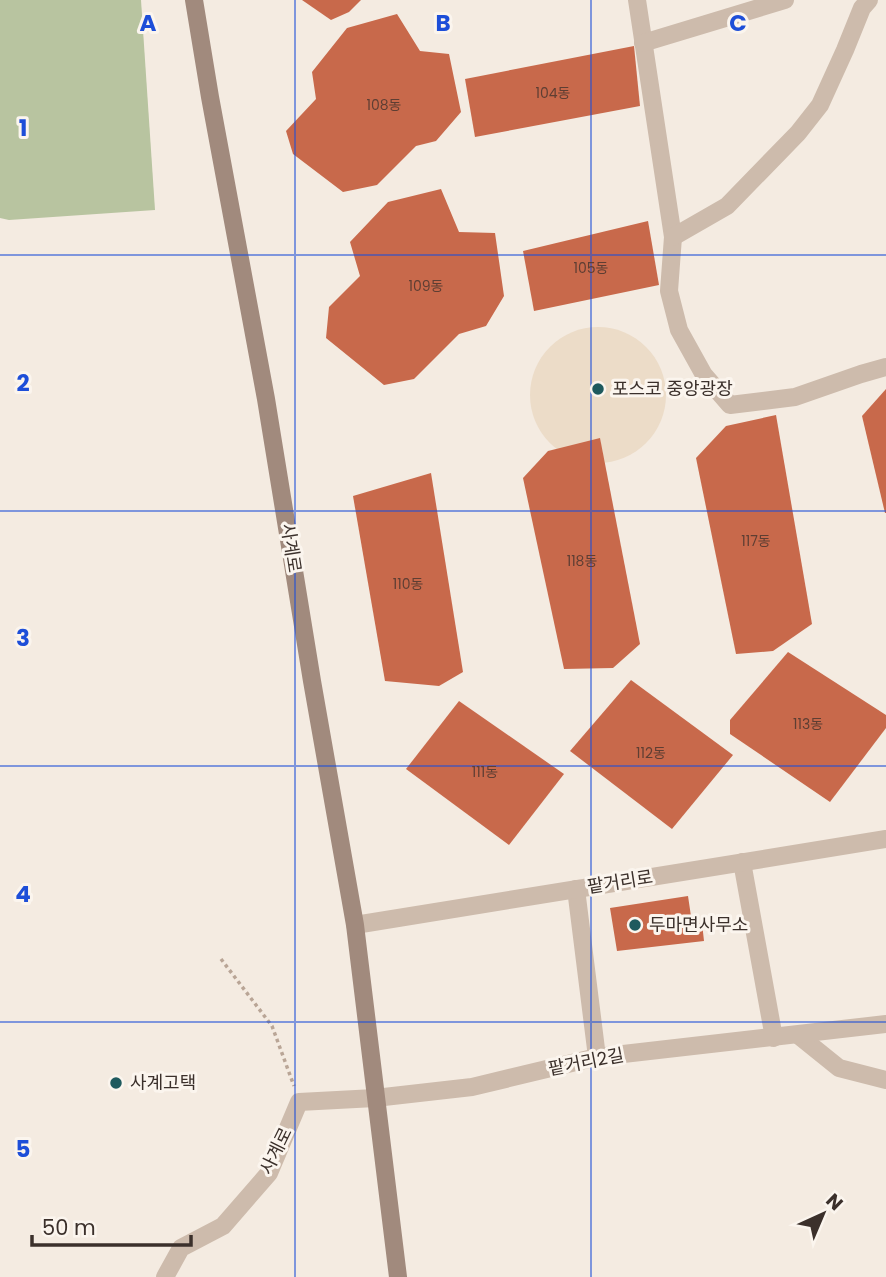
<svg xmlns="http://www.w3.org/2000/svg" width="886" height="1277" font-family="Poppins,'Noto Sans KR',sans-serif">
  <rect width="100%" height="100%" fill="#f4ebe1"/>
  <path fill="#b8c4a0" d="M0,0H141L155,210L9,220L0,218Z"/>
  <circle fill="#ecdcc8" cx="598" cy="395" r="68"/>
  <g fill="#c8694b">
    <path d="M302,0H361L349,12L331,20Z"/>
    <path d="M397,14L420,51L449,54L461,112L436,141L416,146L377,185L343,192L293,154L286,131L316,99L312,72L347,28Z"/>
    <path d="M634,46L640,106L475,137L465,79Z"/>
    <path d="M441,189L459,232L495,233L504,296L486,326L459,334L414,379L384,385L326,338L329,307L360,276L350,242L388,202Z"/>
    <path d="M648,221L659,285L534,311L523,251Z"/>
    <path d="M886,389V513H885L862,416Z"/>
    <path d="M776,415L812,624L773,651L736,654L696,458L726,426Z"/>
    <path d="M600,438L640,644L613,668L564,669L523,478L548,451Z"/>
    <path d="M431,473L463,672L439,686L385,681L353,496Z"/>
    <path d="M788,652L886,715V728L830,802L730,734V720Z"/>
    <path d="M631,680L733,755L672,829L570,751Z"/>
    <path d="M459,701L564,774L509,845L406,769Z"/>
    <path d="M688,896L692,923H702L704,941L617,951L610,908Z"/>
  </g>
  <g fill="none" stroke-linecap="round" stroke-linejoin="round">
    <path stroke="#b9a596" stroke-width="3.5" stroke-dasharray="3.5 3.5" stroke-linecap="butt" d="M221,959L272,1026L294,1086"/>
    <g stroke="#cdbbac" stroke-width="18">
      <path d="M637,0L673,237L669,291L679,330L704,375L730,405L795,397L861,374L886,367"/>
      <path d="M643,43L785,0"/>
      <path d="M673,237L727,206L798,133L820,105L845,50L862,8L869,0"/>
      <path d="M742,862L774,1038"/>
      <path d="M576,889L597,1057"/>
      <path d="M355,925L886,839"/>
      <path d="M798,1035L839,1068L886,1080"/>
      <path d="M165,1277L181,1248L223,1226L269,1173L299,1102L375,1098L472,1087L597,1057L886,1024"/>
    </g>
    <path stroke="#a18a7d" stroke-width="18" d="M194,0L210,97L266,399L312,681L355,925L398,1277"/>
  </g>
  <path fill="none" stroke="#1d4ed8" stroke-width="2" stroke-opacity="0.55" d="M295,0V1277M591,0V1277M0,255H886M0,511H886M0,766H886M0,1022H886"/>
  <g fill="#1f5a5e" stroke="#fbf5ee" stroke-width="2.5">
    <circle cx="598" cy="389" r="7"/>
    <circle cx="635" cy="925" r="7"/>
    <circle cx="116" cy="1083" r="7"/>
  </g>
  <g text-anchor="middle" stroke-width="6" stroke-linejoin="round" paint-order="stroke">
    <g font-size="14" fill="#5e3e33">
      <text x="553" y="98">104동</text>
      <text x="384" y="110">108동</text>
      <text x="591" y="273">105동</text>
      <text x="426" y="291">109동</text>
      <text x="756" y="546">117동</text>
      <text x="582" y="566">118동</text>
      <text x="408" y="589">110동</text>
      <text x="808" y="729">113동</text>
      <text x="651" y="758">112동</text>
      <text x="485" y="777">111동</text>
    </g>
    <g font-size="18" fill="#3b302b" stroke="#fbf5ee" text-anchor="start">
      <text x="612" y="395">포스코 중앙광장</text>
      <text x="649" y="931">두마면사무소</text>
      <text x="130" y="1089">사계고택</text>
    </g>
    <g font-size="18" fill="#3b302b" stroke="#fbf5ee">
      <text transform="translate(291 548) rotate(81)" y="6">사계로</text>
      <text transform="translate(620 882) rotate(-9)" y="6">팥거리로</text>
      <text transform="translate(586 1062) rotate(-11)" y="6">팥거리2길</text>
      <text transform="translate(276 1151) rotate(-64)" y="6">사계로</text>
    </g>
  </g>
  <g font-size="23" text-anchor="middle" font-weight="bold" fill="#1d4ed8" stroke="#fbf5ee" stroke-width="6" stroke-linejoin="round" paint-order="stroke">
    <text x="148" y="31">A</text>
    <text x="443" y="31">B</text>
    <text x="738" y="31">C</text>
    <text x="23" y="136">1</text>
    <text x="23" y="391">2</text>
    <text x="23" y="646">3</text>
    <text x="23" y="902">4</text>
    <text x="23" y="1157">5</text>
  </g>
  <g transform="translate(823 1214) rotate(44)" stroke="#fbf5ee" stroke-width="5" paint-order="stroke">
  <path d="M0-5L12 26L0 18L-12 26Z" fill="#3b302b"/>
  <text y="-10" font-size="19" font-weight="bold" text-anchor="middle" fill="#3b302b">N</text>
  </g>
  <path d="M32 1235v10h159v-10" fill="none" stroke="#3b302b" stroke-width="3.5"/>
  <text x="42" y="1235" font-size="21" fill="#3b302b" stroke="#fbf5ee" stroke-width="5" paint-order="stroke">50 m</text>
</svg>
